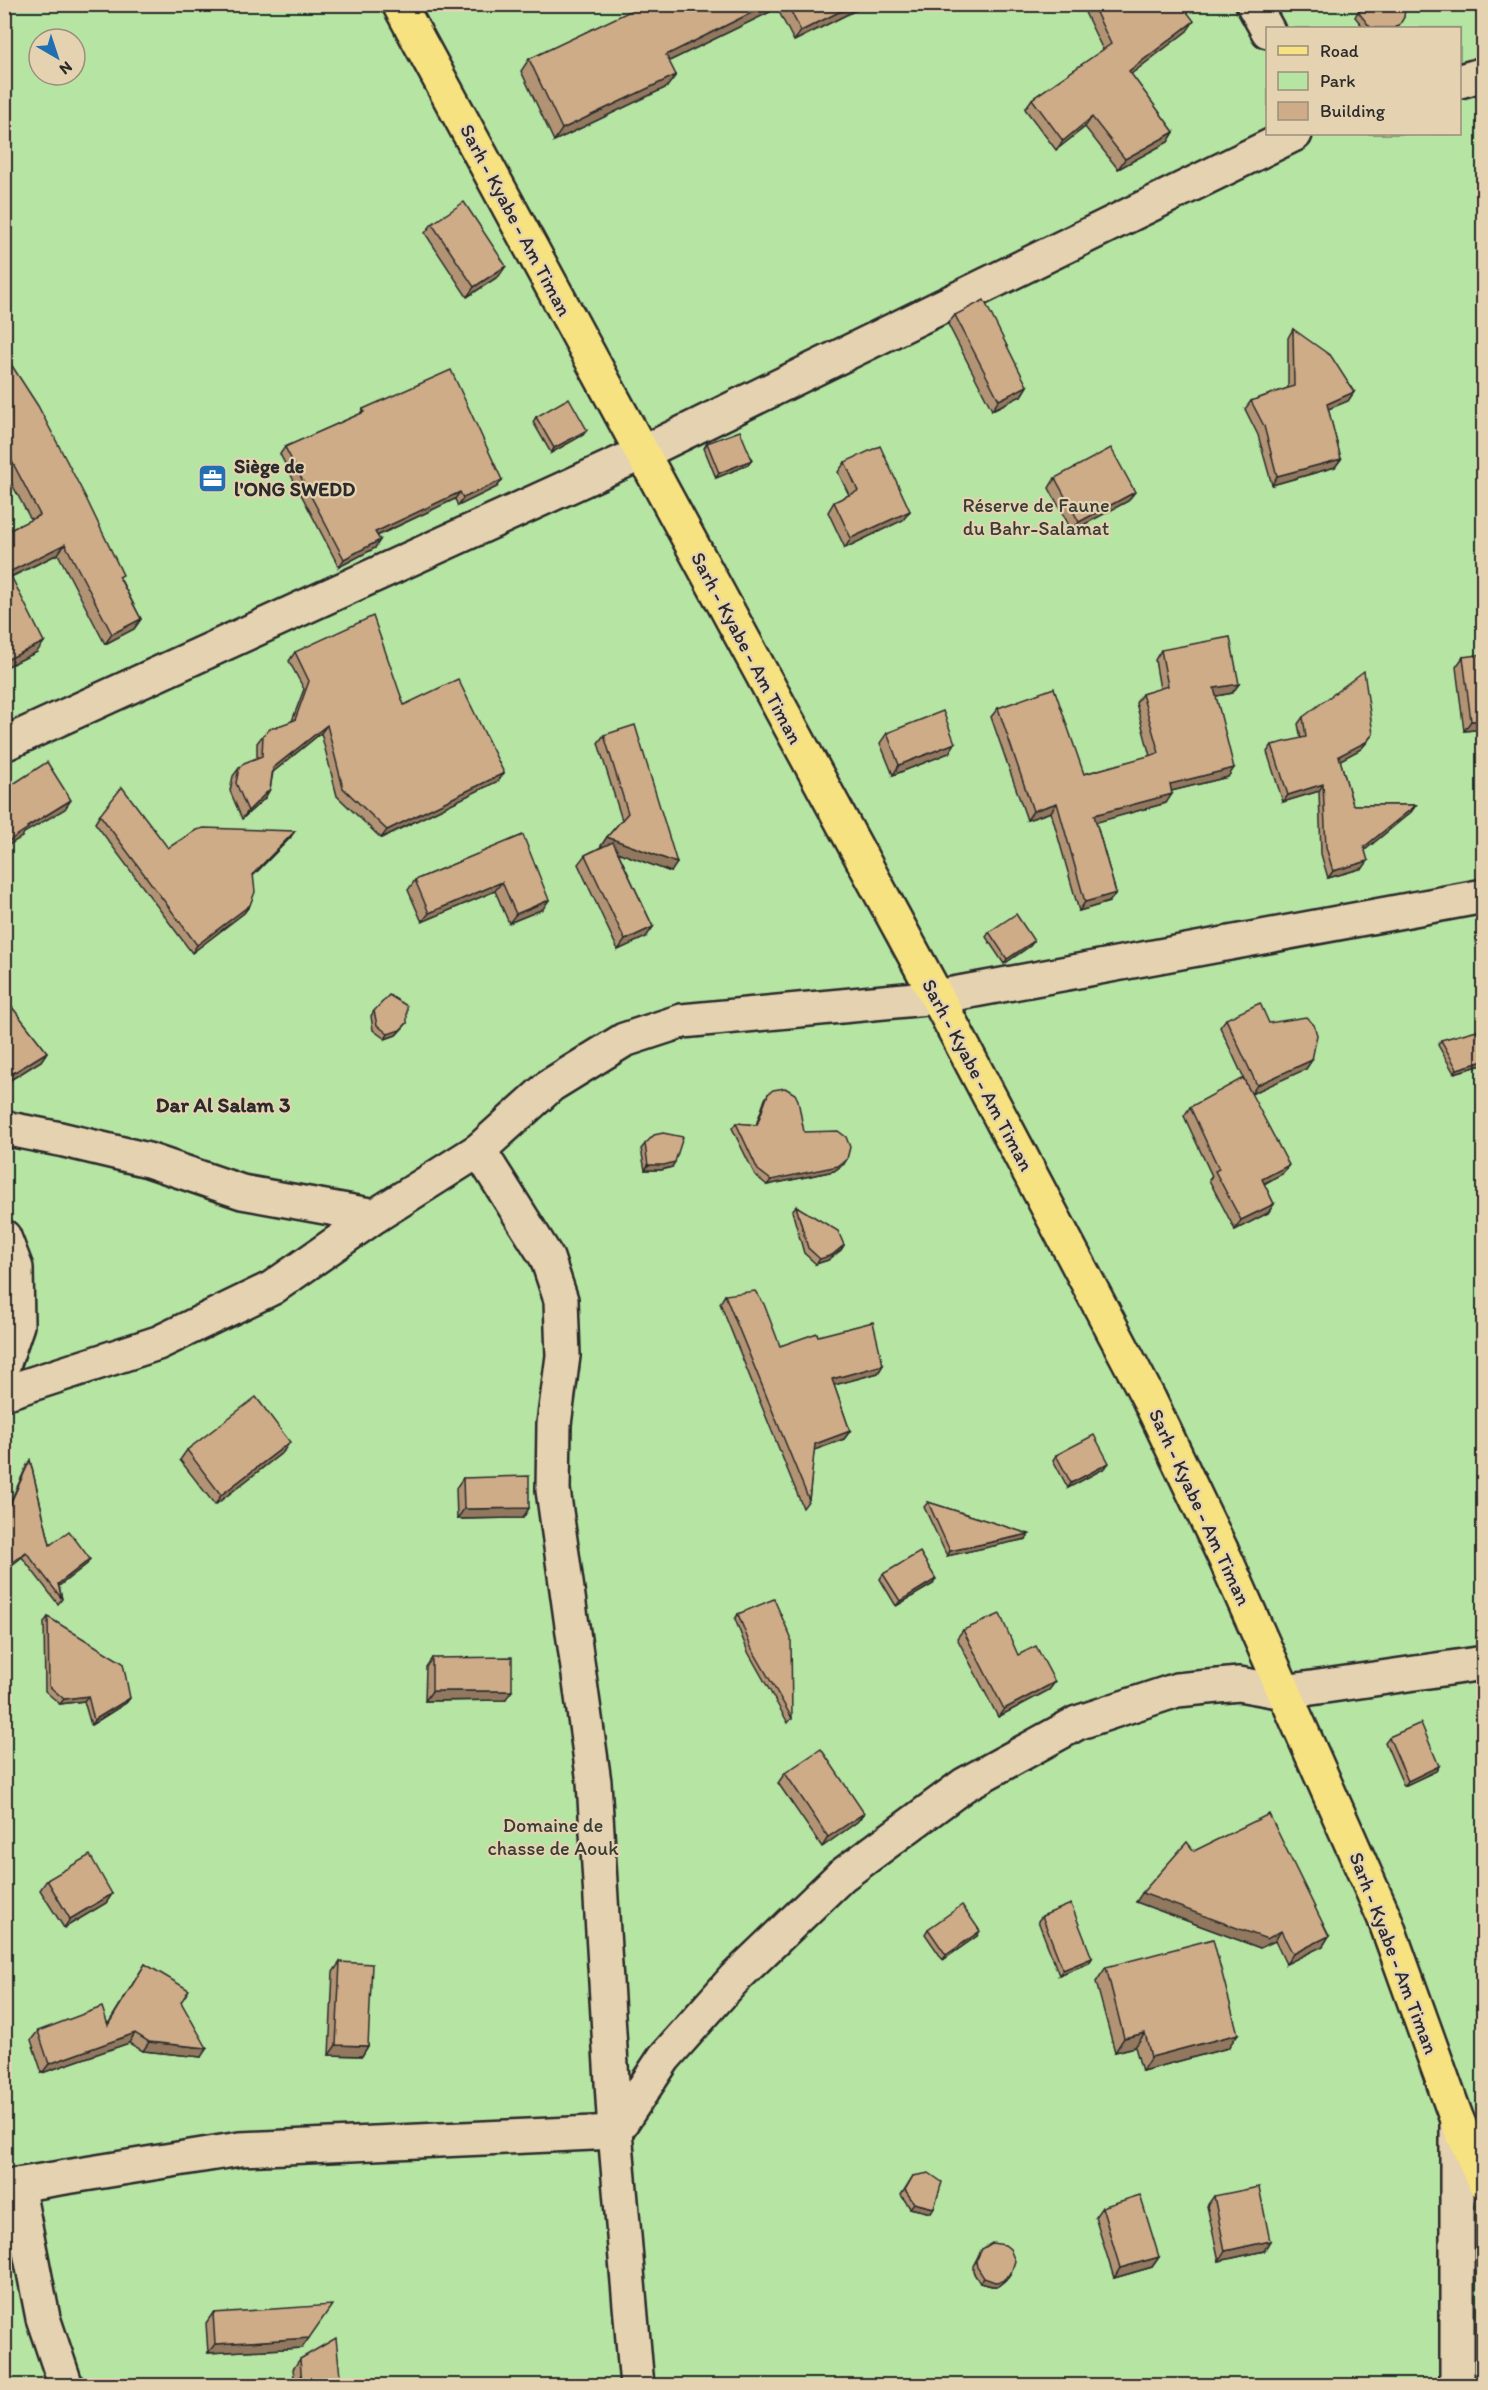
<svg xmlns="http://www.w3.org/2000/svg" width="1488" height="2390" font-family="Itim,sans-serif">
  <rect width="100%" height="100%" fill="#e5d2b0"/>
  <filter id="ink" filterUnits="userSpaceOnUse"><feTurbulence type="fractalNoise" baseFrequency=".0167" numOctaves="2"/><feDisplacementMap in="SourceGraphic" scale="12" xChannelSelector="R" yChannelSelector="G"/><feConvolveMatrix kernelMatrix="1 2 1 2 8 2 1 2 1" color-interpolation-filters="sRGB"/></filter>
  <g filter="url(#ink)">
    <path fill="#b5e4a3" stroke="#708867" stroke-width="1.5" fill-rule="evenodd" d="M5,5H1483V2385L5,2386ZM1268,28H1460V134H1268ZM39,39H75V75H39Z"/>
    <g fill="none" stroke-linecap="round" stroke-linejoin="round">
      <defs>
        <g id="minor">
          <path d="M1253,4L1268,31"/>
          <path d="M1460,81L1484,74"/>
          <path d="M4,744L642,453L1295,134"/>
          <path d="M4,1128L60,1139L148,1160L242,1192L375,1216"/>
          <path d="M479,1150L547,1258L561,1300L563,1356L554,1424L553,1490L594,1782L615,2132L637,2386"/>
          <path d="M4,1237L16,1268L17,1325L4,1363"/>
          <path d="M4,1393L158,1343L272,1288L375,1216L479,1150L551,1085L624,1040L682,1021L937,997L1484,896"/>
          <path d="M615,2132L664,2058L734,1979L841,1876L964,1785L1077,1723L1177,1690L1239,1684L1284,1692L1484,1663"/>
          <path d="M17,2185L43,2318L66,2386"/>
          <path d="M4,2187L240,2149L615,2132"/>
          <path d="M1457,2386V2120"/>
        </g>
        <path id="major" d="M399,4L937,997L1149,1399L1225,1558L1384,1917L1457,2120L1484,2181"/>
      </defs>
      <use href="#minor" stroke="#2b2b2b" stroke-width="38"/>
      <use href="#major" stroke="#2b2b2b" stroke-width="38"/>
      <use href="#minor" stroke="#e5d2b0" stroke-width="33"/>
      <use href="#major" stroke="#f7e281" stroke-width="33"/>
    </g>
    <g fill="#b29475" stroke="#2b2b2b" stroke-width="1.5">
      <path d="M640,4H775L770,12L669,61L667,87L554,141L521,71L529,59L638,8Z"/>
      <path d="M775,4H868L794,41Z"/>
      <path d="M1081,4H1181L1187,31L1131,74L1174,132L1168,142L1118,169L1085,127L1056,150L1025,109L1032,99L1103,50Z"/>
      <path d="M1362,4H1403L1404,17L1397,28H1364L1355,17Z"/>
      <path d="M432,224L499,276L467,297L425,233Z"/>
      <path d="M955,315L1027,386L1021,396L992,410L948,324Z"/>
      <path d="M1293,329L1354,392L1348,401L1328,409L1341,459L1335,467L1272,485L1258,435L1245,409L1251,401L1288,388V338Z"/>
      <path d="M4,342L12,356L9,361L141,619L134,629L105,644L58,554L11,577L37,652L4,668V533L31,520L4,469Z"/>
      <path d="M363,409L502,480L497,487L458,506L455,499L377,536L375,548L339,567L280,454L285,447L360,414Z"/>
      <path d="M536,417L583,435L551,453L533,422Z"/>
      <path d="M707,443L752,460L748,465L716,478L704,448Z"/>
      <path d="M845,462L910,511L903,520L845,548L828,512L834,502L849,495L838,472Z"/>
      <path d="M1055,478L1128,501L1072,531L1049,488Z"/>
      <path d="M1161,650L1239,684L1232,693L1216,696L1228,777L1171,791L1166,803L1096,822L1116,893L1109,902L1079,911L1051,812L1027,820L991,717L998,708L1084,774L1150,756L1136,703L1142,694L1160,689L1155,660Z"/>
      <path d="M295,652L404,705L504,773L498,781L381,838L337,796L321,733L273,772L270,789L265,798L242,819L230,791L233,776L239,768L257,758V743L263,735L292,721L304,689L289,661Z"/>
      <path d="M1463,657L1484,729L1464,731L1456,667Z"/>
      <path d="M1303,717L1368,741L1361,749L1340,760L1353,805H1416L1411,812L1365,850L1363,868L1328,878L1321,854L1319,791L1283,802L1267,752L1272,745L1301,739L1298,724Z"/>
      <path d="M887,733L955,743L949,753L893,775L880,743Z"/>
      <path d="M604,735L671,872L618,852L653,927L646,937L618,950L578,864L585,855L603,846H601L607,837L622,820L598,743Z"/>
      <path d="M100,815L168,848L290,838L253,876L250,905L244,913L192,953L95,823Z"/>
      <path d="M523,835L543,909L509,923L495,891L422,922L408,890L415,880Z"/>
      <path d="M989,932L1034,941L1030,946L1004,964L986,937Z"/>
      <path d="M4,997L47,1052L41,1061L4,1084Z"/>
      <path d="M374,1011L407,1023L396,1035L385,1039L373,1030L371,1016Z"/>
      <path d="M1226,1019L1269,1023L1312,1060L1306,1069L1251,1094L1220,1027Z"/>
      <path d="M1441,1040L1484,1054V1063L1482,1065L1454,1073L1438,1045Z"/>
      <path d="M768,1094L804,1132L844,1164L834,1171L767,1185L755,1175L732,1128L736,1123L756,1125L765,1099Z"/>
      <path d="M1190,1107L1282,1174L1264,1184L1274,1204L1268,1213L1235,1230L1209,1180L1212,1176L1184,1116Z"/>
      <path d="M645,1144L672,1167L661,1170H645L641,1149Z"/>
      <path d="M796,1206L844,1245L841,1250L828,1260L816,1264L804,1253L792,1211Z"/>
      <path d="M725,1295L780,1346L818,1336L883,1365L878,1373L834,1385L850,1431L844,1439L814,1450L809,1500L803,1508L720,1303Z"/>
      <path d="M187,1450L283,1452L215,1505L180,1460Z"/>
      <path d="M1056,1455L1105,1468L1068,1488L1053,1460Z"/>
      <path d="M30,1460L50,1545L87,1564L59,1586L62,1599L58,1604L22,1557L4,1571V1516L27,1465Z"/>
      <path d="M463,1478L529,1508L523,1518L457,1519L456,1488Z"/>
      <path d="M928,1502L1029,1534L1026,1539L947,1556L924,1507Z"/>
      <path d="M883,1574L933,1584L896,1606L880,1579Z"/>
      <path d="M738,1614L792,1718L788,1723L748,1652L735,1619Z"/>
      <path d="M48,1617L130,1698L126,1703L91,1725L84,1701L60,1704L45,1691L44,1622Z"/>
      <path d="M963,1630L1018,1655L1055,1682L1049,1690L998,1717L957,1638Z"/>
      <path d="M432,1658L505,1700L425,1701L426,1667Z"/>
      <path d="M1389,1737L1439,1766L1436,1771L1404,1786L1385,1742Z"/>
      <path d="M785,1773L864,1813L857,1822L822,1847L778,1783Z"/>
      <path d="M1194,1851L1329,1936L1323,1946L1286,1964L1275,1941L1260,1948L1136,1902Z"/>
      <path d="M47,1880L112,1894L106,1903L64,1928L40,1890Z"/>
      <path d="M1042,1916L1092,1958L1089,1963L1059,1975L1038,1921Z"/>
      <path d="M928,1929L977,1936L943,1960L925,1934Z"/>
      <path d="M340,1962L368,2046L362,2056L329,2055L333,1972Z"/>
      <path d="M145,1964L181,2002L201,2057L143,2051L129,2043L42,2073L31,2040L38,2031L108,2024Z"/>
      <path d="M1106,1967L1228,2048L1142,2071L1135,2047L1115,2052L1096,1982Z"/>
      <path d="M913,2176L934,2208L931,2213L910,2208L901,2195Z"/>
      <path d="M1214,2196L1264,2251L1219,2261L1207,2206Z"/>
      <path d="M1102,2207L1159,2257L1152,2267L1114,2278L1095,2217Z"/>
      <path d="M982,2249L1008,2278L998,2286H992L980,2283L973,2272V2266Z"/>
      <path d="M213,2313L302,2348L208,2353L206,2323Z"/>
      <path d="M300,2359L341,2385H295L293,2369Z"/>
    </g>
    <g fill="#91785f" stroke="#2b2b2b" stroke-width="1.5">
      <path d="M769,4H775L770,12L657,67L666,55Z"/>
      <path d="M855,4H868L794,41L801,31Z"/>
      <path d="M1194,21L1187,31L1122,81L1129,71Z"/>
      <path d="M676,75L667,87L554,141L562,129Z"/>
      <path d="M1092,117L1085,127L1056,150L1063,141Z"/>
      <path d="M1174,132L1168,142L1118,169L1125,159Z"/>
      <path d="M506,266L499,276L467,297L474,287Z"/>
      <path d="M1027,386L1021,396L992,410L999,400Z"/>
      <path d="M1354,392L1348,401L1321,412L1327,404Z"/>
      <path d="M587,430L583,435L551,453L554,448Z"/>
      <path d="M1341,459L1335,467L1272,485L1277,476Z"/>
      <path d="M752,460L748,465L716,478L719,473Z"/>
      <path d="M502,480L497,487L458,506L463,498Z"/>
      <path d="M460,492L455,499L370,539L375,532Z"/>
      <path d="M1135,492L1128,501L1072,531L1079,522Z"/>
      <path d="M910,511L903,520L845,548L851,538Z"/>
      <path d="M380,540L375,548L339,567L344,559Z"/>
      <path d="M65,544L58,554L4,580L9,572Z"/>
      <path d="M141,619L134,629L105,644L112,634Z"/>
      <path d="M44,642L37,652L4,668V661Z"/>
      <path d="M1239,684L1232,693L1207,698L1214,688Z"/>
      <path d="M1484,720V729L1464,731L1471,721Z"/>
      <path d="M327,725L321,733L268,776L273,768Z"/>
      <path d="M1373,734L1361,749L1335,763L1339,756Z"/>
      <path d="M955,743L949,753L893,775L899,765Z"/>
      <path d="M1234,768L1228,777L1163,793L1170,784Z"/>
      <path d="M504,773L498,781L381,838L387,830Z"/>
      <path d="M1323,784L1319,791L1283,802L1288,795Z"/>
      <path d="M270,789L265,798L242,819L248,811Z"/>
      <path d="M1172,794L1166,803L1087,825L1094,815Z"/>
      <path d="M71,800L65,809L24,833L22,837L4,848V844L27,827Z"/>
      <path d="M1057,803L1051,812L1027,820L1033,811Z"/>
      <path d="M1416,805L1411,812L1360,854L1364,847Z"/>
      <path d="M295,831L290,838L247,881L253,874Z"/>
      <path d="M607,837L677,863L671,872L601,846Z"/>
      <path d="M1368,861L1363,868L1328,878L1333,871Z"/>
      <path d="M502,882L495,891L422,922L429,913Z"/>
      <path d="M1116,893L1109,902L1079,911L1085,902Z"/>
      <path d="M549,900L543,909L509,923L516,914Z"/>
      <path d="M250,905L244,913L192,953L197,945Z"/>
      <path d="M653,927L646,937L618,950L625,940Z"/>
      <path d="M1034,941L1030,946L1004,964L1007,959Z"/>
      <path d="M407,1023L396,1035L385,1039L388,1034Z"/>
      <path d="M47,1052L41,1061L4,1084L10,1075Z"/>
      <path d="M1312,1060L1306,1069L1251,1094L1257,1085Z"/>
      <path d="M1484,1061L1482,1065L1454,1073L1457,1069Z"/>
      <path d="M847,1159L844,1164L834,1171L767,1185L771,1180Z"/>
      <path d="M675,1162L672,1167L661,1170H645L648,1165Z"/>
      <path d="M1289,1165L1282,1174L1255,1188L1262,1179Z"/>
      <path d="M1274,1204L1268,1213L1235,1230L1241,1220Z"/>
      <path d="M844,1245L841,1250L828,1260L816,1264L820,1259Z"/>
      <path d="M883,1365L878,1373L827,1387L832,1379Z"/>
      <path d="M850,1431L844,1439L809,1452L815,1444Z"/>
      <path d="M290,1442L283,1452L215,1505L221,1495Z"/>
      <path d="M1109,1463L1105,1468L1068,1488L1071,1483Z"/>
      <path d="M529,1508L523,1518L457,1519L464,1509Z"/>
      <path d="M1029,1534L1026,1539L947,1556L950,1551Z"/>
      <path d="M26,1552L22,1557L4,1571V1568Z"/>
      <path d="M90,1559L87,1564L55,1589L58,1584Z"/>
      <path d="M936,1579L933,1584L896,1606L900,1601Z"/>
      <path d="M1055,1682L1049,1690L998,1717L1004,1709Z"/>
      <path d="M432,1691H512L505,1700L425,1701Z"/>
      <path d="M88,1696L84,1701L60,1704L64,1699Z"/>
      <path d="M130,1698L126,1703L91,1725L94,1720Z"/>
      <path d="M1439,1766L1436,1771L1404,1786L1408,1781Z"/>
      <path d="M864,1813L857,1822L822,1847L828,1837Z"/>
      <path d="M1142,1893L1281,1931L1275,1941L1260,1948L1136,1902Z"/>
      <path d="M112,1894L106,1903L64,1928L70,1919Z"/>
      <path d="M980,1931L977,1936L943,1960L946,1955Z"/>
      <path d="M1329,1936L1323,1946L1286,1964L1293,1954Z"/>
      <path d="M1092,1958L1089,1963L1059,1975L1063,1970Z"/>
      <path d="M135,2033L129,2043L42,2073L49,2064Z"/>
      <path d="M1145,2033L1135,2047L1115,2052L1124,2038Z"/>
      <path d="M1238,2034L1228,2048L1142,2071L1151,2057Z"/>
      <path d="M149,2042L207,2048L201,2057L143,2051Z"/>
      <path d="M336,2045L368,2046L362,2056L329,2055Z"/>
      <path d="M914,2203L934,2208L931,2213L910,2208Z"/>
      <path d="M1270,2241L1264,2251L1219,2261L1225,2251Z"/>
      <path d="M1159,2257L1152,2267L1114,2278L1120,2268Z"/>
      <path d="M1011,2273L1008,2278L998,2286H992L980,2283L984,2278Z"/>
      <path d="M309,2338L302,2348L208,2353L215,2344Z"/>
    </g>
    <g fill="#cfac88" stroke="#2b2b2b" stroke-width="1.5">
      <path d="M645,4H769L666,55L676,75L562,129L529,59Z"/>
      <path d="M787,4H855L801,31Z"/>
      <path d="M1092,4H1181L1194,21L1129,71L1174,132L1125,159L1092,117L1063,141L1032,99L1111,44Z"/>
      <path d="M1363,4H1403L1405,9L1404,17L1400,24L1394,28H1376L1370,27L1359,13Z"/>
      <path d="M464,202L506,266L474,287L432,224Z"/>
      <path d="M984,300L1027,386L999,400L955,315Z"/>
      <path d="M1293,329L1331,356L1354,392L1327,404L1341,459L1277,476L1264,426L1251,401L1294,386Z"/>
      <path d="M4,342L12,356L7,358L38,406L86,498L123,575L119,577L141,619L112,634L65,544L9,572L44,642L4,661V533L40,515L4,446Z"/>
      <path d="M451,370L502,480L463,498L460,492L375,532L380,540L344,559L285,447L364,412L363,409Z"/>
      <path d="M569,398L587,430L554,448L536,417Z"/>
      <path d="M740,431L752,460L719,473L707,443Z"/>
      <path d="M880,446L910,511L851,538L834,502L858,491L845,462Z"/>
      <path d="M1111,448L1135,492L1079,522L1055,478Z"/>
      <path d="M373,616L404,705L458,679L504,773L387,830L343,788L327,725L273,768L270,789L248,811L236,783L239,768L244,763L262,756L263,735L270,729L295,720L309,681L295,652Z"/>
      <path d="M1230,637L1239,684L1214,688L1234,768L1170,784L1172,794L1094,815L1116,893L1085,902L1057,803L1033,811L998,708L1054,688L1084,774L1159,753L1142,694L1168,686L1161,650Z"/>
      <path d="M1484,654V720L1471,721L1463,657Z"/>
      <path d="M1364,671L1373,734L1366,742L1339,756L1353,805H1416L1364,847L1368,861L1333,871L1326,847L1323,784L1288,795L1272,745L1306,737L1303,717Z"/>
      <path d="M943,711L955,743L899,765L887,733Z"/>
      <path d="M635,725L677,863L607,837L628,813L604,735Z"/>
      <path d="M47,762L71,800L27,827L28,828L4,844V790Z"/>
      <path d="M122,787L168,848L196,830L204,828L295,831L253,874L255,892L250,905L197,945L100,815Z"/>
      <path d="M523,835L549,900L516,914L502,882L429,913L415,880Z"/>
      <path d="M613,842L653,927L625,940L585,855Z"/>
      <path d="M1016,914L1034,941L1007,959L989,932Z"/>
      <path d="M389,995L407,1006V1023L400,1030L388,1034L377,1025L374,1011Z"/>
      <path d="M4,997L47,1052L10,1075L4,1067Z"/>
      <path d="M1260,1003L1269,1023L1306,1017L1314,1025L1317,1035L1312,1060L1257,1085L1226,1019Z"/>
      <path d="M1477,1030L1484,1054V1061L1457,1069L1441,1040Z"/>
      <path d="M1243,1078L1289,1165L1262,1179L1274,1204L1241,1220L1215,1171L1219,1169L1190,1107Z"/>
      <path d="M785,1088L795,1094L798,1100L804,1132L838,1131L846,1137L850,1147L847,1159L838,1166L771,1180L758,1170L736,1123L757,1125L768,1094L773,1090Z"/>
      <path d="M663,1133L683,1137L675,1162L664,1165H648L645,1144L654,1135Z"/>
      <path d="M796,1206L838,1231L844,1245L832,1255L820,1259L808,1248Z"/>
      <path d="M755,1291L764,1304L780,1346L817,1333L818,1336L873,1322L883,1365L832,1379L850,1431L815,1444L809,1500L725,1295Z"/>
      <path d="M256,1397L290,1442L221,1495L187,1450Z"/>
      <path d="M1094,1435L1109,1463L1071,1483L1056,1455Z"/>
      <path d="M30,1460L50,1545L69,1531L90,1559L58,1584L62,1599L26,1552L4,1568V1518Z"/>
      <path d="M529,1476V1508L464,1509L463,1478Z"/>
      <path d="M928,1502L1029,1534L950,1551Z"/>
      <path d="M920,1552L936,1579L900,1601L883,1574Z"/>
      <path d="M774,1599L791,1638L792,1718L751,1647L738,1614Z"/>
      <path d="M1000,1614L1018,1655L1036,1646L1055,1682L1004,1709L963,1630Z"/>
      <path d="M48,1617L123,1663L130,1698L94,1720L88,1696L64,1699L49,1686Z"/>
      <path d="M512,1657V1691H432V1658Z"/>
      <path d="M1421,1723L1439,1766L1408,1781L1389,1737Z"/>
      <path d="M821,1749L864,1813L828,1837L785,1773Z"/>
      <path d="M1269,1814L1329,1936L1293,1954L1281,1931L1267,1939L1142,1893L1187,1842L1194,1851Z"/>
      <path d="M90,1855L112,1894L70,1919L47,1880Z"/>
      <path d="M1071,1904L1092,1958L1063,1970L1042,1916Z"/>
      <path d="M962,1905L980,1931L946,1955L928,1929Z"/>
      <path d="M1213,1939L1238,2034L1151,2057L1145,2033L1124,2038L1106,1967Z"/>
      <path d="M340,1962L372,1964L368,2046L336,2045Z"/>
      <path d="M145,1964L189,1990L181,2002L207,2048L149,2042L135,2033L49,2064L38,2031L102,2007L108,2025Z"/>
      <path d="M929,2173L942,2182L934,2208L914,2203L905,2190L913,2176Z"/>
      <path d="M1259,2187L1270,2241L1225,2251L1214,2196Z"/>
      <path d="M1140,2195L1159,2257L1120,2268L1102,2207Z"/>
      <path d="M992,2243L1005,2245L1010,2249L1015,2261L1011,2273L1002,2281L995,2282L984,2278L977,2267L976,2261L982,2249Z"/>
      <path d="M332,2305L309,2338L215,2344L213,2313Z"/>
      <path d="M336,2338L341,2385H302L300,2359Z"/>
    </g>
  </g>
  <defs>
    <symbol id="office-square" viewBox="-11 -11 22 22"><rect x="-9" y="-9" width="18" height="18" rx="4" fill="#1f6fb2" stroke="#e5d2b0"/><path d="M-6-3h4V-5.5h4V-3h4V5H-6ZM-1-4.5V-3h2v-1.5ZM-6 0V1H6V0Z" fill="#fff"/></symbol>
  </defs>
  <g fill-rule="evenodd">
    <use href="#office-square" x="196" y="462" width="33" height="33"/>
  </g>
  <g text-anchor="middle" stroke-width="4.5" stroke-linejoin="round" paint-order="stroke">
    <g font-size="20" fill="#2b2b2b" stroke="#e5d2b0">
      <text transform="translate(516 220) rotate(62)" y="7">Sarh - Kyabe - Am Timan</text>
      <text transform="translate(747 648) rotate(62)" y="7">Sarh - Kyabe - Am Timan</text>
      <text transform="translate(978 1075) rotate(62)" y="7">Sarh - Kyabe - Am Timan</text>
      <text transform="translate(1200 1507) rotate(65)" y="7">Sarh - Kyabe - Am Timan</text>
      <text transform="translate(1394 1953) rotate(69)" y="7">Sarh - Kyabe - Am Timan</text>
    </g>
    <g font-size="20" font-weight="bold" fill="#2b2b2b" stroke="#e5d2b0" text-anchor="start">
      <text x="234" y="473">Siège de<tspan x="234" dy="23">l'ONG SWEDD</tspan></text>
    </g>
    <g font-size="20" fill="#393e37" stroke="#e5d2b0">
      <text x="1036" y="512">Réserve de Faune<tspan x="1036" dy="23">du Bahr-Salamat</tspan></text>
      <text x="553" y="1832">Domaine de<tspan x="553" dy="23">chasse de Aouk</tspan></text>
    </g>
    <g font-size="21" font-weight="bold" fill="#2b2b2b" stroke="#e5d2b0">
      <text x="223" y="1112">Dar Al Salam 3</text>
    </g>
  </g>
  <rect width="1488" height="2390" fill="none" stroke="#e5d2b0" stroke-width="24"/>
  <rect x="12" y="12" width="1464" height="2366" fill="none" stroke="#2b2b2b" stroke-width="2" filter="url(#ink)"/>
  <rect x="1266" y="27" width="195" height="108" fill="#e5d2b0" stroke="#9b8f7b" stroke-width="1.5"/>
  <rect x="1278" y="46" width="30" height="9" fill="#f7e281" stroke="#9b8f7b" stroke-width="1.5"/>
  <text x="1320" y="57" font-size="18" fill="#2b2b2b">Road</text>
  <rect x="1278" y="72" width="30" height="18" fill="#b5e4a3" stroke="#9b8f7b" stroke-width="1.5"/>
  <text x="1320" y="87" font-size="18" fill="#2b2b2b">Park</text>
  <rect x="1278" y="102" width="30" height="18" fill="#cfac88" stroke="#9b8f7b" stroke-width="1.5"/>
  <text x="1320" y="117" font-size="18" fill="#2b2b2b">Building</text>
  <g transform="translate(57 57) rotate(141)"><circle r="28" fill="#e5d2b0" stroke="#9b8f7b" stroke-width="1.5"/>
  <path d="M0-4.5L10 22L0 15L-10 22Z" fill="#1f6fb2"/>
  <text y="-9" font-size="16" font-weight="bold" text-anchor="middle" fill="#2b2b2b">N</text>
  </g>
</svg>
